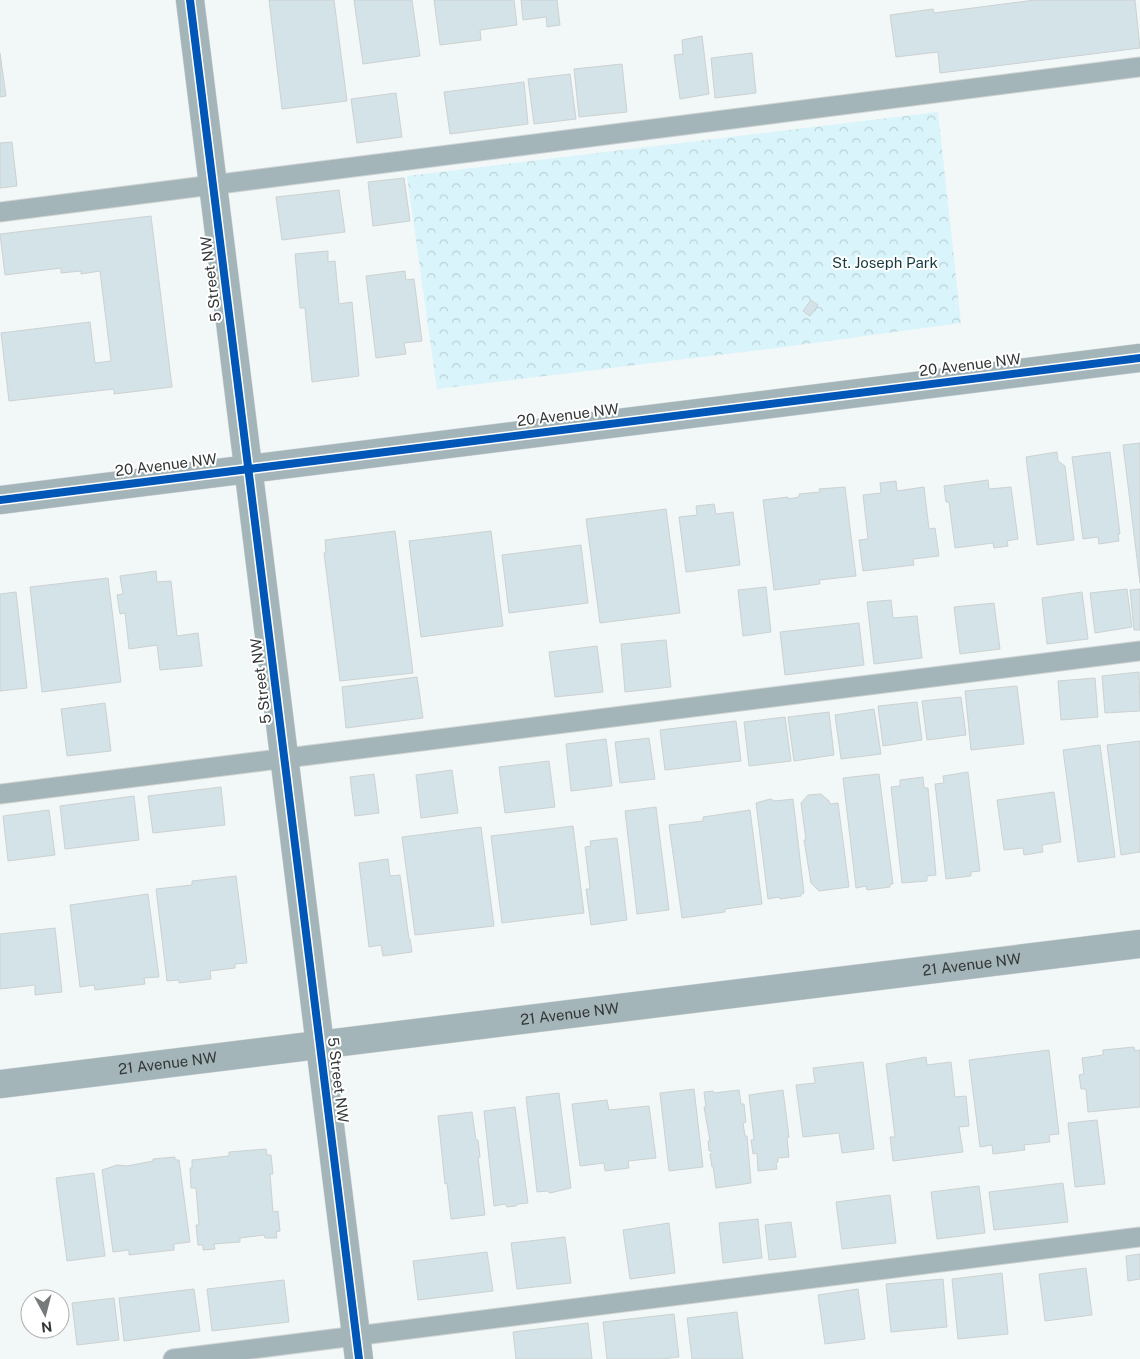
<svg xmlns="http://www.w3.org/2000/svg" width="1140" height="1359" font-family="'Public Sans',sans-serif">
  <defs>
    <pattern id="park-crowns" width="20" height="18" patternUnits="userSpaceOnUse" patternTransform="scale(1.25)"><rect width="20" height="18" fill="#d9f4fa"/><path d="M2 6a3 3 0 1 1 6 0M12 15a3 3 0 1 1 6 0" fill="none" stroke="#bbd2d7"/></pattern>
  </defs>
  <rect width="100%" height="100%" fill="#f2f7f8"/>
  <path fill="url(#park-crowns)" d="M938,112L961,323L777,348L437,389L407,176Z"/>
  <g fill="#d3e3e7" stroke="#cdd1d2">
    <path d="M269,0H334L347,101L282,109Z"/>
    <path d="M354,0H412L420,56L363,64Z"/>
    <path d="M434,0H514L517,25L480,30L481,40L440,45Z"/>
    <path d="M521,0H557L560,25L547,27L546,17L523,20Z"/>
    <path d="M1035,0H1135L1140,48L940,73L938,52L896,57L890,15L933,9L934,13Z"/>
    <path d="M702,36L709,94L680,99L674,55L683,54L682,40Z"/>
    <path d="M0,53L6,96L0,97Z"/>
    <path d="M752,53L756,93L715,98L711,58Z"/>
    <path d="M622,64L627,112L579,117L574,69Z"/>
    <path d="M570,74L576,119L534,124L528,79Z"/>
    <path d="M524,82L528,124L450,134L444,92Z"/>
    <path d="M396,93L402,137L357,143L351,99Z"/>
    <path d="M12,142L17,186L0,188V143Z"/>
    <path d="M404,178L410,221L373,226L368,182Z"/>
    <path d="M339,190L345,232L282,240L276,197Z"/>
    <path d="M151,216L172,387L114,394V389L9,401L1,333L90,322L95,363L111,361L100,271L81,274V271L61,273V268L5,275L0,234Z"/>
    <path d="M328,251V262L335,261L339,304L352,302L359,376L312,382L305,308H300L295,254Z"/>
    <path d="M405,271L406,280L414,279L422,341L404,343L406,354L376,358L366,276Z"/>
    <path d="M811,300L818,305L810,316L803,311Z"/>
    <path d="M1140,443V583L1123,445Z"/>
    <path d="M1057,452L1058,461L1065,466L1074,540L1037,545L1026,457Z"/>
    <path d="M1110,452L1120,534H1118L1119,541L1099,544L1098,537L1083,539L1072,457Z"/>
    <path d="M988,480L989,489L1011,487L1018,539L1007,541L1008,546L994,548L993,543L955,548L949,502H946L944,486Z"/>
    <path d="M896,481L897,491L924,487L929,529L935,528L939,556L913,559L914,565L863,571L859,540L868,539L863,495L881,493L880,483Z"/>
    <path d="M845,487L856,576L819,580L820,584L774,590L763,500L788,497V499L799,497V494L820,492L819,489Z"/>
    <path d="M714,504L716,514L733,512L740,565L686,572L679,517L697,515L696,506Z"/>
    <path d="M666,509L680,613L600,623L586,519Z"/>
    <path d="M395,531L413,673L340,681L324,553L326,552L325,540Z"/>
    <path d="M491,531L503,626L421,637L409,541Z"/>
    <path d="M581,545L588,603L509,613L502,555Z"/>
    <path d="M156,571L157,582L171,581L177,636L198,633L202,666L160,670L157,645L129,649L125,613L120,614L117,595L123,594L120,576Z"/>
    <path d="M108,578L121,682L42,692L30,587Z"/>
    <path d="M766,587L771,632L743,636L738,590Z"/>
    <path d="M1127,589L1132,627L1095,633L1090,593Z"/>
    <path d="M1140,589V630H1134L1130,590Z"/>
    <path d="M16,592L27,688L0,691V594Z"/>
    <path d="M1082,592L1088,639L1047,644L1042,598Z"/>
    <path d="M891,600L893,618L917,616L922,658L874,664L867,602Z"/>
    <path d="M994,603L1000,649L960,654L954,607Z"/>
    <path d="M859,623L864,665L785,675L780,632Z"/>
    <path d="M666,640L671,687L625,692L621,644Z"/>
    <path d="M597,646L603,692L555,697L549,652Z"/>
    <path d="M1139,672L1140,711L1105,713L1102,676Z"/>
    <path d="M417,677L423,718L346,728L342,687Z"/>
    <path d="M1095,678L1098,717L1061,720L1058,681Z"/>
    <path d="M1017,686L1024,744L971,750L965,691Z"/>
    <path d="M961,697L966,735L927,740L922,701Z"/>
    <path d="M917,702L922,740L883,746L878,706Z"/>
    <path d="M105,703L111,751L67,756L61,709Z"/>
    <path d="M874,709L881,754L841,759L835,715Z"/>
    <path d="M829,712L834,755L794,761L788,717Z"/>
    <path d="M785,717L791,761L749,766L744,722Z"/>
    <path d="M736,721L741,761L665,770L660,730Z"/>
    <path d="M649,738L655,779L620,783L615,742Z"/>
    <path d="M606,739L612,786L571,791L566,744Z"/>
    <path d="M1140,741V852L1121,855L1107,745Z"/>
    <path d="M1100,745L1115,857L1078,862L1063,750Z"/>
    <path d="M549,761L555,807L505,813L499,767Z"/>
    <path d="M452,770L458,813L421,818L416,775Z"/>
    <path d="M968,772L980,871L971,872V876L946,879L935,784L944,783L943,776Z"/>
    <path d="M374,774L379,813L355,816L350,777Z"/>
    <path d="M879,774L893,884H890V887L867,890L866,886L856,888L843,778Z"/>
    <path d="M923,777L924,788H928L936,875L927,876V881L902,883L891,787L900,786V780Z"/>
    <path d="M221,787L225,825L153,833L148,796Z"/>
    <path d="M1054,792L1061,842L1042,845L1043,852L1024,855L1023,848L1004,850L997,800Z"/>
    <path d="M821,794L829,801L830,804L838,803L849,887L819,891L811,883L804,840H806L801,803L808,795Z"/>
    <path d="M134,796L139,840L65,849L60,806Z"/>
    <path d="M770,799L775,801L793,799L804,893L801,894V896L780,899L779,897L768,899L756,803Z"/>
    <path d="M656,807L669,910L637,914L625,811Z"/>
    <path d="M49,810L55,855L8,861L3,816Z"/>
    <path d="M750,810L762,904L725,909V912L682,918L669,825L703,821V817Z"/>
    <path d="M573,826L584,913L502,923L491,836Z"/>
    <path d="M481,827L494,926L415,935L402,837Z"/>
    <path d="M617,838L627,920L591,925L586,889H590L585,847L591,846L590,841Z"/>
    <path d="M388,859L390,876L400,875L409,939H410L412,952L383,956L381,945L369,947L359,863Z"/>
    <path d="M236,876L247,963L235,964V968L210,971L211,979L179,983V980L167,981L156,889L192,885V881Z"/>
    <path d="M148,894L159,977L144,978L145,984L95,990L94,985L80,987L70,905Z"/>
    <path d="M55,928L62,992L35,995V985L0,989V934Z"/>
    <path d="M1134,1047L1135,1051L1140,1050V1107L1088,1112L1086,1089H1081L1079,1075L1084,1074L1082,1058L1103,1055V1050Z"/>
    <path d="M1049,1050L1059,1134L1049,1135L1050,1142L1024,1145L1025,1150L993,1154L992,1145L980,1147L969,1060Z"/>
    <path d="M926,1057L927,1065L951,1062L955,1097L966,1096L969,1126L959,1127L963,1152L893,1161L890,1137H895L886,1064Z"/>
    <path d="M863,1062L874,1149L842,1153L839,1133L803,1137L796,1085L815,1083L813,1068Z"/>
    <path d="M694,1089L703,1167L669,1171L660,1093Z"/>
    <path d="M739,1090L741,1104H744L746,1122L743,1123L745,1136H747L751,1183L716,1188L713,1166L712,1167L710,1154L712,1153V1151H709L708,1141H710L704,1107H706L704,1092L713,1091L714,1093Z"/>
    <path d="M783,1090L789,1137L787,1138L789,1157L778,1158V1162L776,1163L777,1169L758,1171L757,1153L753,1154L751,1140H754L749,1095Z"/>
    <path d="M559,1093L571,1188L550,1193L547,1191L537,1192L526,1097Z"/>
    <path d="M607,1100L609,1110L649,1106L656,1158L628,1161L629,1168L605,1171L604,1163L580,1166L572,1104Z"/>
    <path d="M515,1107L528,1203L518,1204L516,1206L507,1207L505,1204L494,1206L484,1111Z"/>
    <path d="M472,1112L476,1140H478L480,1157H478L485,1215L451,1219L447,1183L445,1184L438,1116Z"/>
    <path d="M1097,1120L1105,1184L1075,1187L1068,1123Z"/>
    <path d="M266,1149L267,1155H271L273,1174H270L273,1212L278,1211L280,1231L276,1232L277,1238H265L264,1235L240,1238V1242L214,1244L215,1249L203,1250V1245H198L196,1225H199L196,1188H191L190,1168H192V1160L229,1156V1152Z"/>
    <path d="M175,1157V1160H179L190,1242L174,1244V1250L129,1255V1250L113,1252L102,1170L117,1165L127,1166L153,1161V1159Z"/>
    <path d="M94,1173L105,1256L67,1261L56,1178Z"/>
    <path d="M1063,1183L1068,1222L994,1230L989,1192Z"/>
    <path d="M979,1186L985,1233L937,1239L931,1192Z"/>
    <path d="M890,1195L896,1243L842,1249L836,1202Z"/>
    <path d="M758,1219L762,1258L723,1263L719,1223Z"/>
    <path d="M791,1222L796,1257L769,1260L765,1225Z"/>
    <path d="M669,1223L675,1273L630,1279L623,1230Z"/>
    <path d="M565,1237L571,1283L517,1289L511,1243Z"/>
    <path d="M487,1252L493,1291L418,1300L413,1261Z"/>
    <path d="M1140,1254V1279L1128,1281L1126,1256Z"/>
    <path d="M1086,1268L1092,1315L1045,1321L1039,1274Z"/>
    <path d="M1002,1273L1008,1334L958,1339L952,1279Z"/>
    <path d="M943,1279L947,1327L891,1332L886,1284Z"/>
    <path d="M284,1280L289,1322L212,1331L207,1289Z"/>
    <path d="M194,1289L200,1331L124,1341L119,1298Z"/>
    <path d="M858,1289L865,1339L825,1344L818,1295Z"/>
    <path d="M114,1298L119,1340L77,1345L72,1303Z"/>
    <path d="M737,1312L743,1359H692L687,1318Z"/>
    <path d="M674,1314L679,1357L662,1359H607L603,1322Z"/>
    <path d="M588,1323L592,1359H516L513,1332Z"/>
  </g>
  <g fill="none" stroke-linecap="round" stroke-linejoin="round">
    <defs>
      <g id="service">
        <path d="M0,212L1140,67"/>
        <path d="M0,794L1140,651"/>
        <path d="M173,1359L1140,1237"/>
      </g>
      <g id="minor">
        <path d="M190,0L359,1359"/>
        <path id="s1" d="M0,1084L1140,944"/>
      </g>
      <path id="tertiary" d="M0,500L1140,358"/>
    </defs>
    <use href="#service" stroke="#d1d4d5" stroke-width="21"/>
    <use href="#minor" stroke="#d1d4d5" stroke-width="29"/>
    <use href="#tertiary" stroke="#d1d4d5" stroke-width="29"/>
    <use href="#service" stroke="#a3b5b8" stroke-width="19"/>
    <use href="#minor" stroke="#a3b5b8" stroke-width="28"/>
    <use href="#tertiary" stroke="#a3b5b8" stroke-width="28"/>
    <defs>
      <g id="cycleway">
        <path d="M190,0L359,1359"/>
        <path d="M0,500L1140,358"/>
      </g>
    </defs>
    <use href="#cycleway" stroke="#fff" stroke-width="11"/>
    <use href="#cycleway" stroke="#0057b8" stroke-width="8"/>
  </g>
  <g text-anchor="middle" stroke-width="4" stroke-linejoin="round" paint-order="stroke">
    <g font-size="15" fill="#173b42" stroke="#fff">
      <text x="885" y="268">St. Joseph Park</text>
    </g>
    <g font-size="15" fill="#343738" stroke="#fff">
      <text transform="translate(211 279) rotate(-97)" y="5">5 Street NW</text>
      <text transform="translate(970 365) rotate(-7)" y="5">20 Avenue NW</text>
      <text transform="translate(568 415) rotate(-7)" y="5">20 Avenue NW</text>
      <text transform="translate(166 465) rotate(-7)" y="5">20 Avenue NW</text>
      <text transform="translate(261 681) rotate(-97)" y="5">5 Street NW</text>
      <text dy="5" stroke="none"><textPath href="#s1" startOffset="979">21 Avenue NW</textPath></text>
      <text dy="5" stroke="none"><textPath href="#s1" startOffset="574">21 Avenue NW</textPath></text>
      <text dy="5" stroke="none"><textPath href="#s1" startOffset="169">21 Avenue NW</textPath></text>
      <text transform="translate(338 1080) rotate(83)" y="5">5 Street NW</text>
    </g>
  </g>
  <g transform="translate(45 1314) rotate(173)"><circle r="24" fill="#ffffff" stroke="#aeafaf"/>
  <path d="M0-4L9 19L0 12L-9 19Z" fill="#767a7b"/>
  <text y="-8" font-size="14" font-weight="bold" text-anchor="middle" fill="#343738">N</text>
  </g>
</svg>
